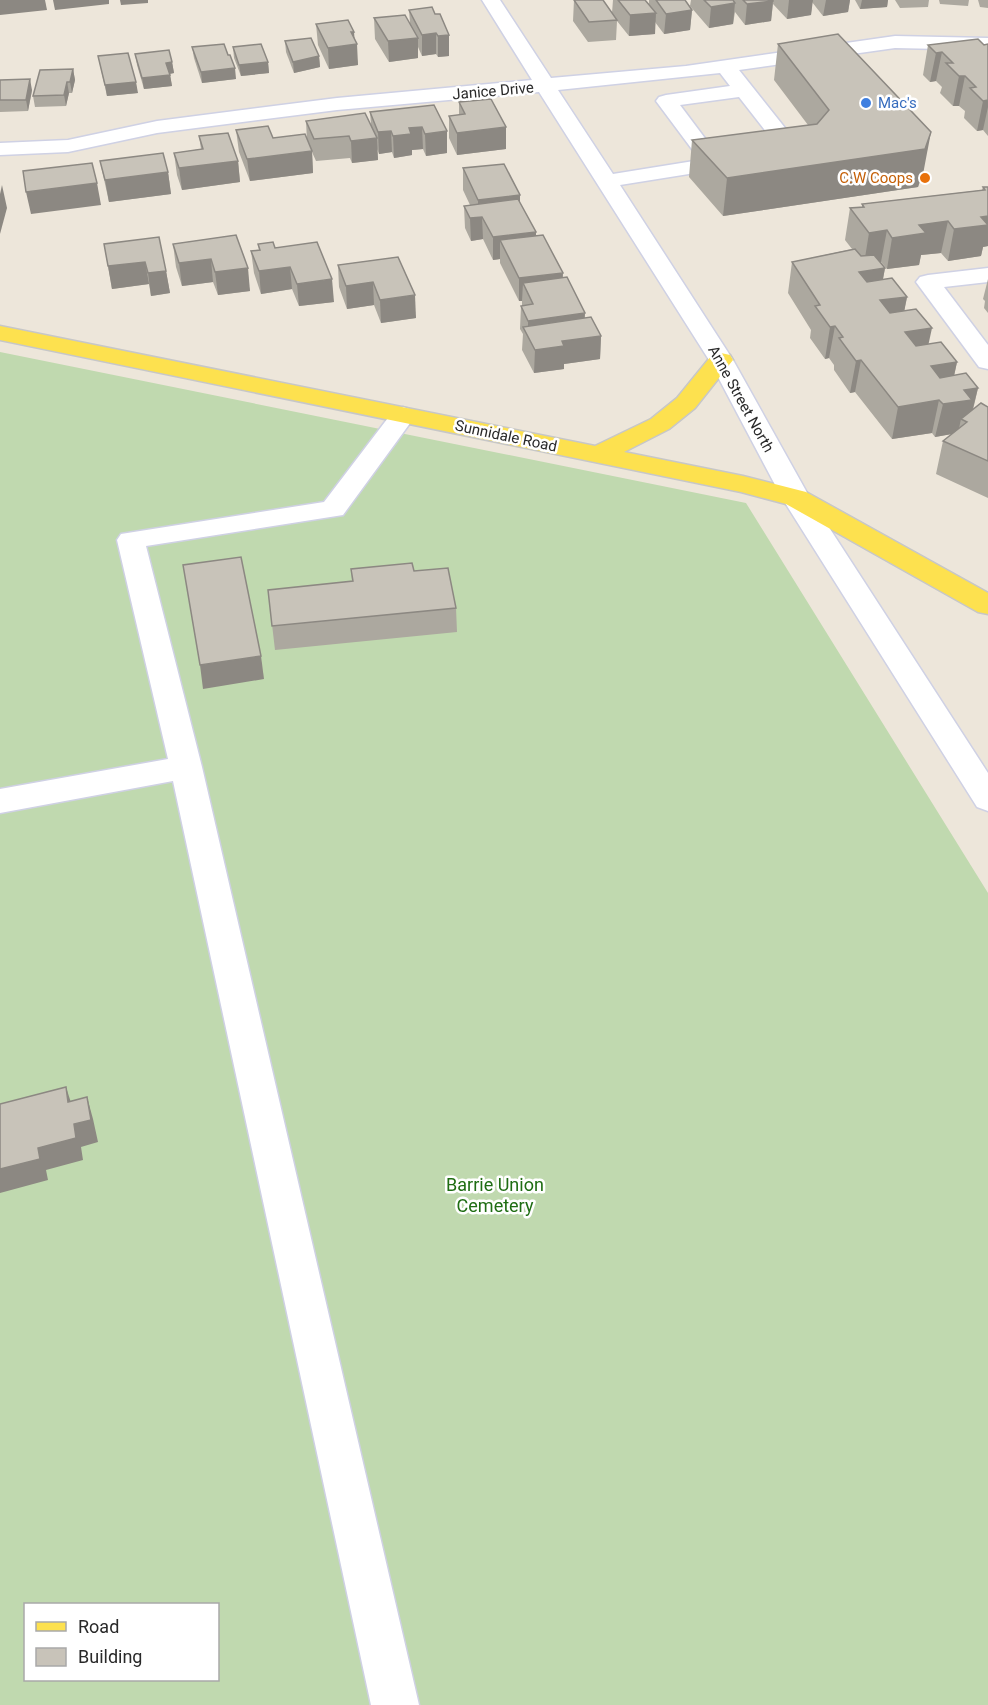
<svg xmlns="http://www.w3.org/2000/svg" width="988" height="1705" font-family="Roboto,sans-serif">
  <rect width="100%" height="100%" fill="#ede6da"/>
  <path fill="#c0d9af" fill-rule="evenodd" d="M0,352L746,503L988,893V1705H0ZM26,1604H218V1680H26Z"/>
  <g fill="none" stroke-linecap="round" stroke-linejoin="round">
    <defs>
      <g id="minor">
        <path d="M482,0H500L551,78L686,66L895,36L988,38V50L895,48L739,70L797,143L792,155L776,160L620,185L733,360L810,498L988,773V811L977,807L782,498L709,360L539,92L337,110L157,133L68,152L0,155V143L68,140L157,121L337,98L532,80ZM720,73L730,86L666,95L659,97L656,101L700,160L613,174L558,90ZM739,97L775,143L774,147L719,157L680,105Z"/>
        <path d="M988,268V282L944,287L988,345V369L979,367L916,282L920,277L928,275Z"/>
        <path d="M403,407L412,410L416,415L343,515L146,546L202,767L419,1705H371L173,781L0,813V789L168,759L117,540L121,534L324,502L394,410Z"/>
      </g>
      <path id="major" d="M0,326L595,446L651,419L677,398L712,355L721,353L730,355L733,360L695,408L669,429L624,452L743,476L806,492L988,593V614L978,612L786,504L741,492L0,340Z"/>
    </defs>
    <use href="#minor" stroke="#cfd1e4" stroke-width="3"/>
    <use href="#major" stroke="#c7c7c7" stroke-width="3"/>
    <use href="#minor" fill="#fff" fill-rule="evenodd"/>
    <use href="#major" fill="#fde14f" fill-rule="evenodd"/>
  </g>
  <g fill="#aca89f">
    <path d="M574,0L612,13L613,0H645L649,4V0H685L692,10L690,30L664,34L655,22V34L629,36L617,21L616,40L588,42L573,21Z"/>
    <path d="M691,0H850L848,12L823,16L812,2L811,15L787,19L773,4L771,21L745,25L735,12L733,24L709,28L690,6Z"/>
    <path d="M855,0H888L887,7L860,9Z"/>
    <path d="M895,0H929L928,7L900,8Z"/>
    <path d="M939,0H969L968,6L940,4Z"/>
    <path d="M978,0H988V8L980,7Z"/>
    <path d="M409,10L435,14L449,35V56L438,57L436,54L422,56L418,47V58L389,62L375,39L374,18L410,23Z"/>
    <path d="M316,24L354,39L358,65L329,69L318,45Z"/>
    <path d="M285,41L319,56L320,67L294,73L286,52Z"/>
    <path d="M778,44L924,169L918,187L723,216L689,177L692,140L808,125L774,80Z"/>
    <path d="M988,44V136L983,130L977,131L964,118L965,111L959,106H953L940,93L942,87L936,81L930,82L923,75L928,45Z"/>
    <path d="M192,47L236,79L202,83L194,58Z"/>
    <path d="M233,47L268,62L269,73L241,76L234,58Z"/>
    <path d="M135,54L172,62L174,73L170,74L172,86L144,89L137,65Z"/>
    <path d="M98,56L138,93L107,96Z"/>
    <path d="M73,69L75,80L72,93H69L66,106L35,107L33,96Z"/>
    <path d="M0,80L32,90L28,111L0,112Z"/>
    <path d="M459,102L506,127V149L457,155L449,138V116L459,115Z"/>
    <path d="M370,112L447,131V153L426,156L423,149L412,150V155L394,158L392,152L379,154L377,149L378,160L352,163L350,158L316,161L312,152L313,173L250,181L239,152L236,130L273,138L307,141L306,121L371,125Z"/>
    <path d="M199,136L238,161L240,182L182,190L177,175L174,153L201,149Z"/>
    <path d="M100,161L168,172L171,194L109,202Z"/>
    <path d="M463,168L520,195V203L536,232V236L563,278L585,318L601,336L600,359L564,364V369L534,373L522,350L523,334L520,329L521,306H522V301H519L500,263V259L493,260L483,239L471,241L465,228L464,206L470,205L463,190Z"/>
    <path d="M983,187H988V246L983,247L981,256L948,261L941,253L921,255L919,265L887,269L881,262H880L885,268L883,279L907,297L904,311L928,344L957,362L954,376L978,388L973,410L988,407V498L936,474L943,441L951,434L935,437L932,433L892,439L855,392L850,393L834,370V365L829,358L825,359L810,338L811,330L788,293L792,262L852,249L845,240L850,208L862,207V204L982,190Z"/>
    <path d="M236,235L250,291L218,295L213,282L182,286L176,267L173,244Z"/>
    <path d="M104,244L166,271L170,293L151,296L149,284L112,289Z"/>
    <path d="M258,244L275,248L334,302L299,306L292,289L261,294L254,273L251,251L259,250Z"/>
    <path d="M398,257L416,318L381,323L374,305L347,309L339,287L338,265Z"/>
    <path d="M988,279V313L984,308L985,301L983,299Z"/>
    <path d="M351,569L414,571L456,608L457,632L275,650L268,590L352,582Z"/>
  </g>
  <g fill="#8c8882">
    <path d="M0,0H45L47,10L0,15Z"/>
    <path d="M53,0H109V4L55,10Z"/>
    <path d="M120,0H148V3L121,5Z"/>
    <path d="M789,0H813L811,15L787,19Z"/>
    <path d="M826,0H850L848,12L823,16Z"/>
    <path d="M862,0H888L887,7L860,9Z"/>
    <path d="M773,1L771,21L745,25L747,4Z"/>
    <path d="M735,3L733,24L709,28L711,7Z"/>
    <path d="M692,10L690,30L664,34L666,14Z"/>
    <path d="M656,13L655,34L629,36L630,15Z"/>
    <path d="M351,32H354L355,44H357L358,65L329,69L328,48Z"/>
    <path d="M436,33V54L422,56V35Z"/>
    <path d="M449,35V56L438,57V36Z"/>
    <path d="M418,38V58L389,62L388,41Z"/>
    <path d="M942,52L936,81L930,82L936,53Z"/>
    <path d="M319,56L320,67L294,73L293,62Z"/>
    <path d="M172,62L174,73L168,74L166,63Z"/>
    <path d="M268,62L269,73L241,76L239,65Z"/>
    <path d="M235,68L236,79L202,83L201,72Z"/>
    <path d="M73,69L75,80L72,93L70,82Z"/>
    <path d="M170,75L172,86L144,89L142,78Z"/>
    <path d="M959,76H965L959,106H953Z"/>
    <path d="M30,79L32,90L28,111L26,100Z"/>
    <path d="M67,82L69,93L66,106L64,95Z"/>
    <path d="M136,82L138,93L107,96L105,85Z"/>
    <path d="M988,100V107L983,130L977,131L983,101Z"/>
    <path d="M422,127L423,149L412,150V155L394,158L393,136L409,128Z"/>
    <path d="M506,127V149L457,155V133Z"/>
    <path d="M391,131L392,152L379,154L378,132Z"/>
    <path d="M447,131V153L426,156L425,134Z"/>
    <path d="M931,132L924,169L918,187L723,216L727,178Z"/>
    <path d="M377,138L378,160L352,163L351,141Z"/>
    <path d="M312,151L313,173L250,181L247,159Z"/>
    <path d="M238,161L240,182L182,190L179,168Z"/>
    <path d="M168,172L171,194L109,202L105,180Z"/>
    <path d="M97,183L101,205L31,214L26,192Z"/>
    <path d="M2,185L7,208L0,234V194Z"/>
    <path d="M520,195V217H482L483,239L471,241L470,218L478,217V200Z"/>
    <path d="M988,216V246L983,247L981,256L948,261L954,229L981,217Z"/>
    <path d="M948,221L941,253L921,255L919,265L887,269L892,238L919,225Z"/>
    <path d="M887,230L881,262L864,264L869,233Z"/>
    <path d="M536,232V254L500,240V259L493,260V237Z"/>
    <path d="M211,259L213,282L182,286L179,263Z"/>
    <path d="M145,262L149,284L112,289L108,266Z"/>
    <path d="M290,267L292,289L261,294L259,271Z"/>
    <path d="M248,268L250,291L218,295L215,272Z"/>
    <path d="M885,268L879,300L859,272Z"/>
    <path d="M166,271L170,293L151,296L148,273Z"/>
    <path d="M563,273L562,295L523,283L522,301H519V278Z"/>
    <path d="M332,279L334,302L299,306L297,284Z"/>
    <path d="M373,282L374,305L347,309L346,286Z"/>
    <path d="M415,295L416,318L381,323L380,300Z"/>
    <path d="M907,297L901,328L880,300Z"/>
    <path d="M585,313L584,336H528V321Z"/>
    <path d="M835,326L829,358L825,359L830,327Z"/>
    <path d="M932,328L925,360L905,332Z"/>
    <path d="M601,336L600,359L564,364V369L534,373L535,350L562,341Z"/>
    <path d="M861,360L855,392L850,393L856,361Z"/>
    <path d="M957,362L950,394L931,366Z"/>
    <path d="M978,388L970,420L961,419L958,433L935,437L943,404L964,390Z"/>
    <path d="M939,400L932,433L892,439L898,407Z"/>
    <path d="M261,656L264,679L203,689L200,665Z"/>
    <path d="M66,1087L73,1109L87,1097L93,1119L98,1142L81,1147L83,1160L46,1170L48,1180L0,1193V1169L38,1148L68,1102Z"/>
  </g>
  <g fill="#c8c3b9" stroke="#8c8882" stroke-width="1.5">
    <path d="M574,0H603L617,20L589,22Z"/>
    <path d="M618,0H645L656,13L630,15Z"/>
    <path d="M656,0H685L692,10L666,14Z"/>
    <path d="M704,0H733L735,3L711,7Z"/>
    <path d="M743,0H773V1L747,4Z"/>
    <path d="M432,7L435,14H440L449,35L438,36L436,33L422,35L409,10Z"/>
    <path d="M405,15L418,38L388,41L374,18Z"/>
    <path d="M348,20L354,32H351L357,44L328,48L316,24Z"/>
    <path d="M838,34L931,132L925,149L727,178L692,140L817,124L829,110L778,44Z"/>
    <path d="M311,38L319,56L293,62L285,41Z"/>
    <path d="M978,39L984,45L988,44V100L983,101L970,88L976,87L965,76H959L946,63H953L942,52L936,53L928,45Z"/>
    <path d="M224,44L228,55H230L235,68L201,72L192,47Z"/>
    <path d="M261,44L268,62L239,65L233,47Z"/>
    <path d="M169,50L172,62L166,63L170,75L142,78L135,54Z"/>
    <path d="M128,53L136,82L105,85L98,56Z"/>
    <path d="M73,69L70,82H67L64,95L33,96L40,70Z"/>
    <path d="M30,79L26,100H0V80Z"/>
    <path d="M491,99L506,127L457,133L449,116L465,114L459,102Z"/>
    <path d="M434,105L447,131L425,134L422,127L409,128L411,134L393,136L391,131L378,132L370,112Z"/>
    <path d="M365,113L377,138L351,141L349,136L314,139L306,121Z"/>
    <path d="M268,126L273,138L305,134L312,151L247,159L236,130Z"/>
    <path d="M228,133L238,161L179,168L174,153L203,149L199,136Z"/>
    <path d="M163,153L168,172L105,180L100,161Z"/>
    <path d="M92,163L97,183L26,192L23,171Z"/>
    <path d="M504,164L520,195L478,200L463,168Z"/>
    <path d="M983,187H988V216L981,217L988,225L954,229L948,221L919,225L926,233L892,238L887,230L869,233L850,208L864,207L862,204L985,190Z"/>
    <path d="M518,199L536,232L493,237L482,217L470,218L464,206Z"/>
    <path d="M236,235L248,268L215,272L211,259L179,263L173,244Z"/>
    <path d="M543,235L563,273L519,278L500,240Z"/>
    <path d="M159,237L166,271L148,273L145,262L108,266L104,244Z"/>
    <path d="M273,242L275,248L317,242L332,279L297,284L290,267L259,271L251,251L260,250L258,244Z"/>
    <path d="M855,249L861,256L874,255L885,268L859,272L867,282L892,278L907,297L880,300L890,313L916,309L932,328L905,332L916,346L941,342L957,362L931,366L940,378L966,373L978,388L964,390L972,400L943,404L939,400L898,407L861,360L856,361L839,338L843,337L835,326L830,327L815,306L820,305L792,262Z"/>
    <path d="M398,257L415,295L380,300L373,282L346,286L338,265Z"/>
    <path d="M567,277L585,313L528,321L521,306L533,304L523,283Z"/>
    <path d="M591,317L601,336L562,341L564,346L535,350L523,327Z"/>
    <path d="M981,403L988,407V461L943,441L967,422L961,419Z"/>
    <path d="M241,557L261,656L200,665L183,565Z"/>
    <path d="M412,563L414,571L448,568L456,608L272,626L268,590L353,581L351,569Z"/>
    <path d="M66,1087L68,1102L87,1097L91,1120L74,1124L76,1138L38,1148L40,1159L0,1169V1104Z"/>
  </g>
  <circle fill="#3f7fe0" stroke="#fff" stroke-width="2" cx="866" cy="103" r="6"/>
  <circle fill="#e8710a" stroke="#fff" stroke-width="2" cx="925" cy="178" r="6"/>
  <g text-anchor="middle" stroke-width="5" stroke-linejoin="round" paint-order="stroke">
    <g font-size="15" fill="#292929" stroke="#fff">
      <text transform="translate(493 91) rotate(-5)" y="5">Janice Drive</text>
      <text transform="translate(741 399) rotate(61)" y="5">Anne Street North</text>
      <text transform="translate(506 436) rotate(12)" y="5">Sunnidale Road</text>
    </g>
    <g font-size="15" fill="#366cbe" stroke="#fff" text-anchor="start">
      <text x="878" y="108">Mac's</text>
    </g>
    <g font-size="15" fill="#c56008" stroke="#fff" text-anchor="end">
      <text x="913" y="183">C.W Coops</text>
    </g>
    <g font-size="18" fill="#1f6d13" stroke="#fff">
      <text x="495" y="1191">Barrie Union<tspan x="495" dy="21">Cemetery</tspan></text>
    </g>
  </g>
  <rect x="24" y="1603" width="195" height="78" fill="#ffffff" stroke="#a9a9a9" stroke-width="1.5"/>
  <rect x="36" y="1622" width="30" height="9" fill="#fde14f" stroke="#a9a9a9" stroke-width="1.5"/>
  <text x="78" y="1633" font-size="18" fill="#292929">Road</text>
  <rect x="36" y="1648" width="30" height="18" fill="#c8c3b9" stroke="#a9a9a9" stroke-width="1.5"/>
  <text x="78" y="1663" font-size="18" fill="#292929">Building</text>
</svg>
